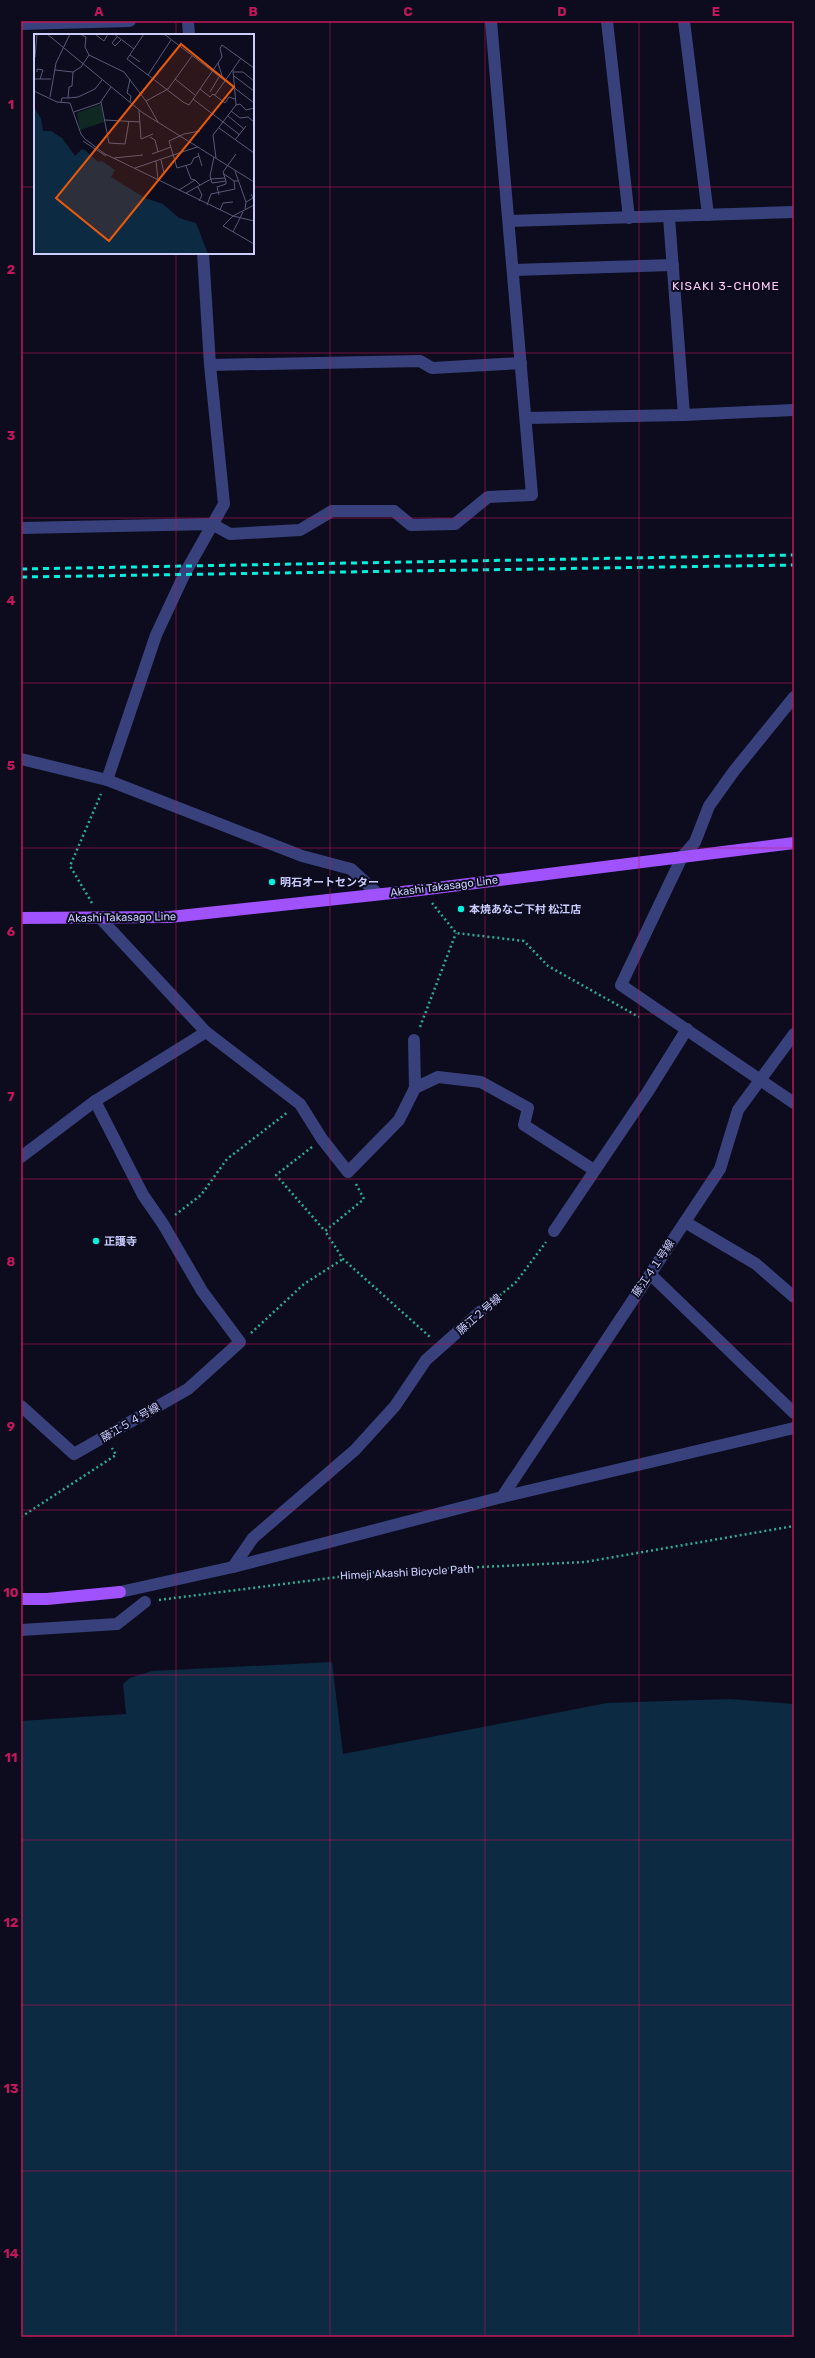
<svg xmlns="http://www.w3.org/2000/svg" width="815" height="2358" font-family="Rubik,'Noto Sans JP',sans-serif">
  <rect width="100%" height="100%" fill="#0c0c1e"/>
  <path fill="#0c2a42" d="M332,1662L343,1754L607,1703L730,1699L794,1704V2337H21V1721L126,1714L123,1684L130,1678L152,1671Z"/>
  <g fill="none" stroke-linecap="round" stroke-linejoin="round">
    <g stroke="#2fad8f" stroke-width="2.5" stroke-dasharray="2 3" stroke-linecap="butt">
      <path d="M92,903L70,866L101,794"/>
      <path d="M432,903L456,933L524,941L548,966L639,1017"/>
      <path d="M420,1027L456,933"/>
      <path d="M312,1147L276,1175L325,1231"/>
      <path d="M356,1184L364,1199L325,1231L343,1259L430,1337"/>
      <path d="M175,1215L201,1195L227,1159L288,1112"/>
      <path d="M492,1302L516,1282L546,1242"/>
      <path d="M251,1333L304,1284L343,1259"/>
      <path d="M21,1517L116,1455L112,1448"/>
      <path d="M159,1600L377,1572L585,1562L794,1526"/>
    </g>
    <g stroke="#38417c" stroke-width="12">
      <path d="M188,21L189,35"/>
      <path d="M607,21L629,218"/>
      <path d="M684,21L708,215"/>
      <path d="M21,24L130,21"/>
      <path d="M669,217L684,415"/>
      <path d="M509,221L794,212"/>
      <path d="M513,270L673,265"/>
      <path d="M210,365L420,361L432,368L521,363"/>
      <path d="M526,418L684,415L794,410"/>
      <path d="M21,528L212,524L230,534L300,530L332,511H394L411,525L455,524L488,497L532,495L491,21"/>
      <path d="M794,697L734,771L709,806L695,842L682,857L621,985L794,1103"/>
      <path d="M21,759L107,780L302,856L351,869L378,894"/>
      <path d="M107,780L156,635L185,573L224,504L210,365L203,253"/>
      <path d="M100,918L206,1032L300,1104L322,1139L348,1172L399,1120L415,1088L414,1040"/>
      <path d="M415,1088L438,1077L481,1082L528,1108L524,1125L594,1170"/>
      <path d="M21,1157L95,1101L206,1032"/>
      <path d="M685,1222L756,1264L794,1297"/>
      <path d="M554,1231L647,1093L687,1029"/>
      <path d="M650,1274L794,1413"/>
      <path d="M21,1406L74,1454L188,1389L240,1342L202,1291L163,1224L143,1195L95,1101"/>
      <path d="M502,1497L720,1169L738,1110L794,1034"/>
      <path d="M233,1567L253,1538L355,1450L395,1406L426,1360L481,1311"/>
      <path d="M120,1592L233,1567L502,1497L794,1428"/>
      <path d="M21,1630L117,1624L145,1602"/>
    </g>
    <g stroke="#9f52fd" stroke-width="12">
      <path d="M21,918L170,917L420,890L794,843"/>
      <path d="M21,1599H47L120,1592"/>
    </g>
    <g stroke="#03f0de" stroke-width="3" stroke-dasharray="6 5" stroke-linecap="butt">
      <path d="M21,569L794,555"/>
      <path d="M21,577L794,565"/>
    </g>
  </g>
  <path fill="none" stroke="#c2185b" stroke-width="1" stroke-opacity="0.55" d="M176,21V35M330,21V2337M485,21V2337M639,21V2337M21,187H35M253,187H794M176,253V2337M21,353H794M21,518H794M21,683H794M21,848H794M21,1014H794M21,1179H794M21,1344H794M21,1510H794M21,1675H794M21,1840H794M21,2005H794M21,2171H794"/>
  <g fill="#03f0de" stroke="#0c0c1e" stroke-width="1.5">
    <circle cx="272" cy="882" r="4"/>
    <circle cx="461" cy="909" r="4"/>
    <circle cx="96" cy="1241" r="4"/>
  </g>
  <g text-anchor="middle" stroke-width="4" stroke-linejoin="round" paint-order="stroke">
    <g font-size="11" font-weight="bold" fill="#cacdfe" stroke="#0c0c1e" text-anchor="start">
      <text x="280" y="886">明石オートセンター</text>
      <text x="469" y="913">本焼あなご下村 松江店</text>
      <text x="104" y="1245">正護寺</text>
    </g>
    <g font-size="11" fill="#cacdfe" stroke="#0c0c1e">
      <text transform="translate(444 886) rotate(-7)" y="4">Akashi Takasago Line</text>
      <text transform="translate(122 917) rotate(-1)" y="4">Akashi Takasago Line</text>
      <text transform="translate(653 1268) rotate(-56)" y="4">藤江４１号線</text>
      <text transform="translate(479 1314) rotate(-41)" y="4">藤江２号線</text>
      <text transform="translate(130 1422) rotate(-30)" y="4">藤江５４号線</text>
      <text transform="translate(407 1572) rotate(-3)" y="4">Himeji Akashi Bicycle Path</text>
    </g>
    <g font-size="12" letter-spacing="1" fill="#feccf5" stroke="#0c0c1e">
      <text x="726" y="290">KISAKI 3-CHOME</text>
    </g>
  </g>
  <g transform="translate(34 34)">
    <rect width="220" height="220" fill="#0c0c1e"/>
    <path d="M67,70L70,88L46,96L43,79Z" fill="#0f2822"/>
    <path d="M0,73L7,85L9,97H17L28,104L41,122L48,115L52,117L64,128L68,127L81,136L77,143L111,164L129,170L145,184L162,189L174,220H0Z" fill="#0c2a42"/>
    <path fill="none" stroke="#585978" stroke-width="1" d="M13,0L109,79L220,148M61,0L70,7L74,0M80,0L100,15M110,0L93,25L114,41M130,0L220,69M83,3L78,9L81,12L87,6M137,6L114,41L149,68L155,71L184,29M55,21L90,38L112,67L124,88M96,21L106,28M1,23L3,0M21,36L39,38M3,38V35L9,36L6,45M200,38H209L220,47M200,42L220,57M0,45H17M141,45L161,61M189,45L184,29L188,23L186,14L188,11L220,34M166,55L176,63L179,60L191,69L195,63L201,65M0,57L23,68L36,69L47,100L51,105M176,58L185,43M181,61L207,24M16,63L22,29L36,0M34,64L44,63L61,55L68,46M159,65L206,101M112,67L134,55L158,22M27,68L28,64H34L35,53L38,52L39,38L47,33L55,21L51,13L52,3L46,0M67,68L75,109L91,110L95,87M96,68L97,62L93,59L96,45M202,71L206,70L212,76L220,74M105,76L107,105L119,100M197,77L206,84L214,83L220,88M40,78L66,69L77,53M194,82L210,95M71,86L106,88M185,94L220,119M116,103L121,106L124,118M51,105L71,120M201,106L212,92M49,107L72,122M164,119L168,132M71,120L199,182L220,171M118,120L137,113M165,122L160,124L157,130L143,134L135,107L150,100L166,97M180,123L176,142L178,149L192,147L189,138L202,120M80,124L109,121M182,124L179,101L202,71L199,36M127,126L130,139M122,127L124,146M152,132L157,145L161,146M101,134L163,113M201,137L212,168L211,175M190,140L200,147M164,153L168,161L165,167M145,156L161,146L166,151M152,159L177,145L191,144M185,161L183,153L192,150V147M212,168L219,164L217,160M173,171L177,160L201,155L200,147H204M186,176L189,169L199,168M189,192L220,210M189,192L199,182L220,187M199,198L209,178"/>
    <path fill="#e8590c" fill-opacity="0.15" stroke="#e8590c" stroke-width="2" d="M147,10L200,53L75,207L22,164Z"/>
    <rect width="220" height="220" fill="none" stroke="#cacdfe" stroke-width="2"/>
  </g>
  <rect width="815" height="2358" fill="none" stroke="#0c0c1e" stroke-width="44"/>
  <rect x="22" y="22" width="771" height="2314" fill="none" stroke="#c2185b" stroke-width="1.5"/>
  <g font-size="13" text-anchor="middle" font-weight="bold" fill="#c2185b">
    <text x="99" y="16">A</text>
    <text x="253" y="16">B</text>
    <text x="408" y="16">C</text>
    <text x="562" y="16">D</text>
    <text x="716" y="16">E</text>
    <text x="11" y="109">1</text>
    <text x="11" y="274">2</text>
    <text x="11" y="440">3</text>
    <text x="11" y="605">4</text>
    <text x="11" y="770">5</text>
    <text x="11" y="936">6</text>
    <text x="11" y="1101">7</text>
    <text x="11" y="1266">8</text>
    <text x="11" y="1431">9</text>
    <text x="11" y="1597">10</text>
    <text x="11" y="1762">11</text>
    <text x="11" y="1927">12</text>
    <text x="11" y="2093">13</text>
    <text x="11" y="2258">14</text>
  </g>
</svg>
